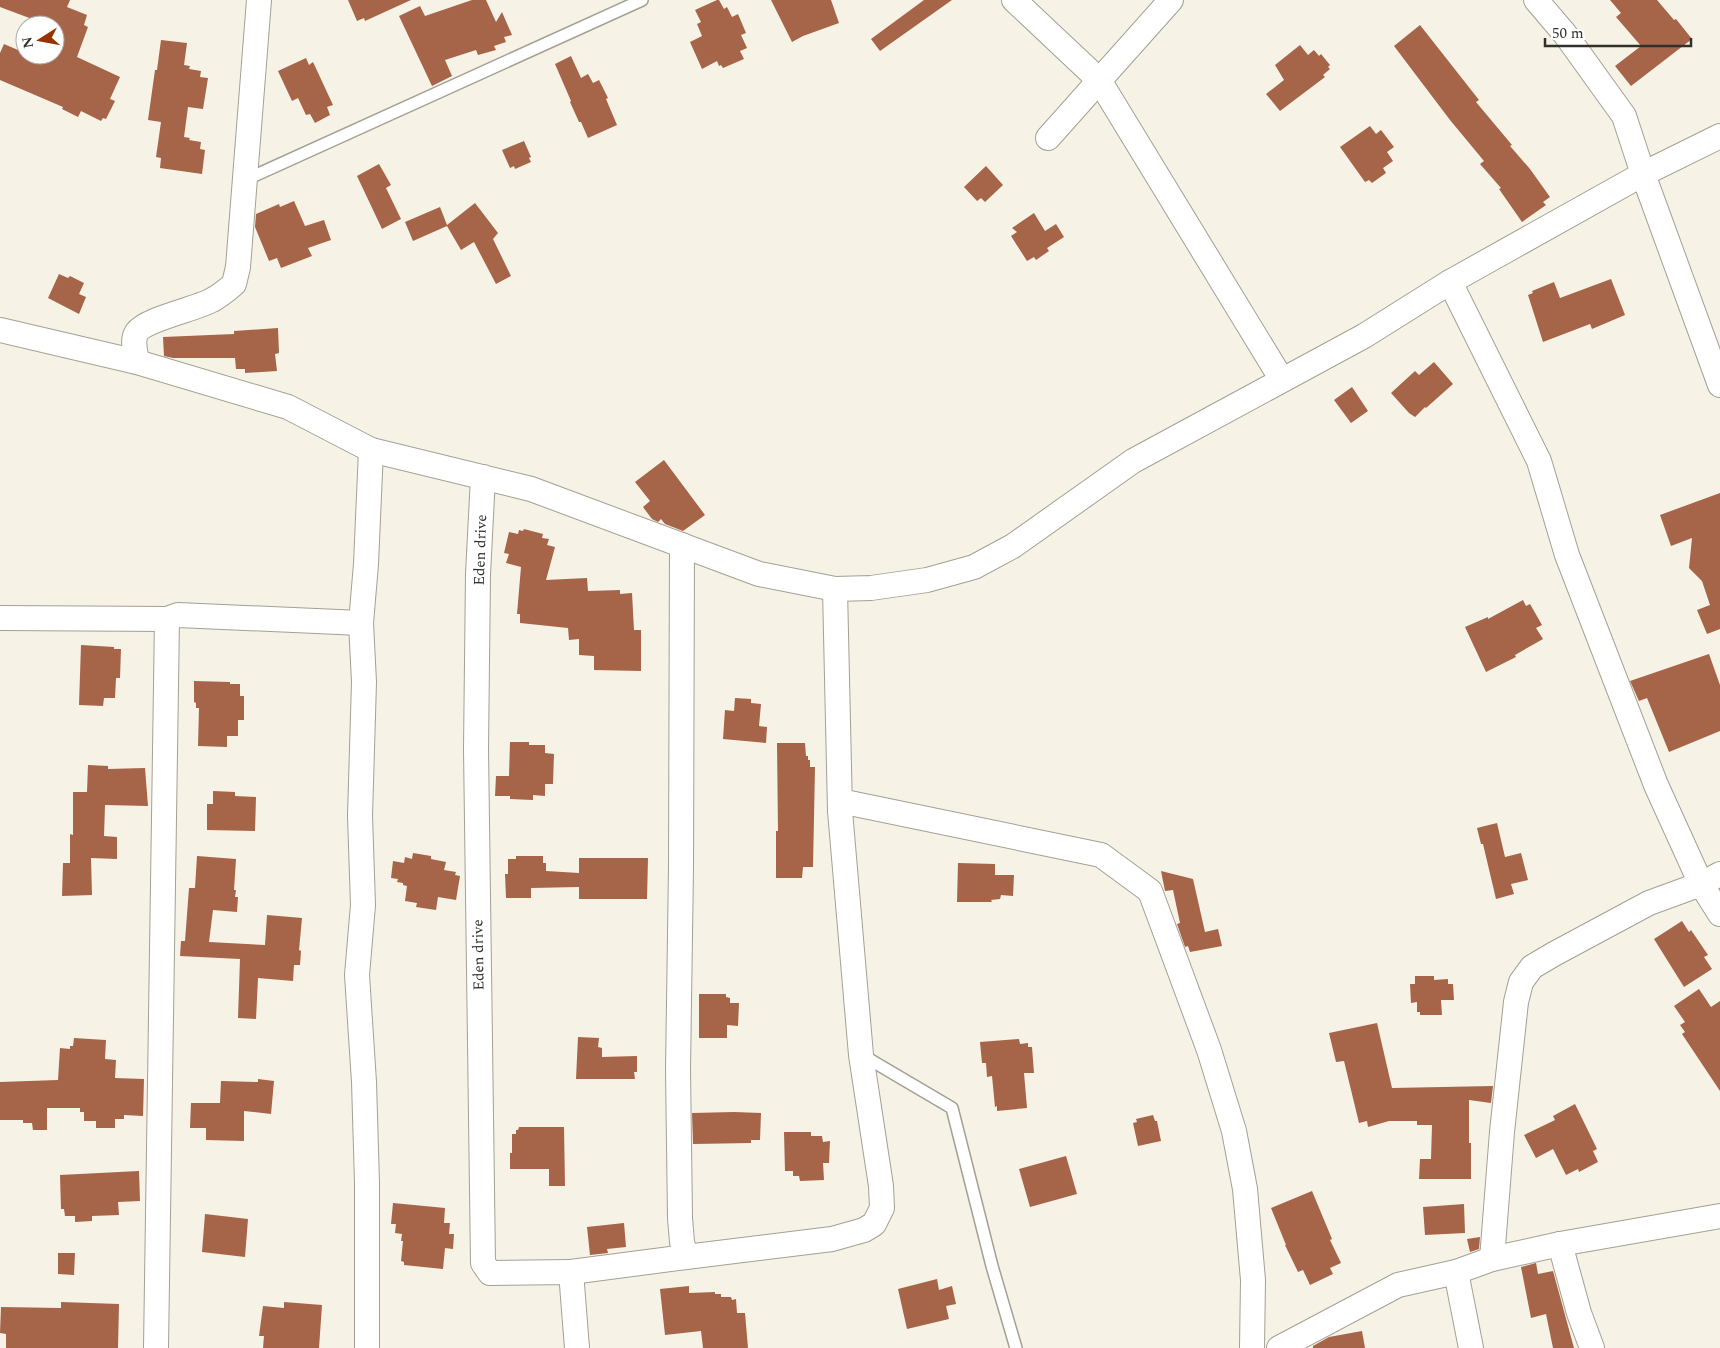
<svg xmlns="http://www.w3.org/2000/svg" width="1720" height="1348" font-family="Spectral,serif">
  <rect width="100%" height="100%" fill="#f6f2e5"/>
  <g fill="#a66448">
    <path d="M0,0H70L67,7L87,15L84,25L88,27L77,57L120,77L110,99L115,101L106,119L103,118L101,121L81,111L78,117L62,109L63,107L0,80V53L4,44L25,53V55H55V25H48L0,7Z"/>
    <path d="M348,0H411L365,21L364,18L357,21Z"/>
    <path d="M472,0H486L496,22L502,12L512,35L504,37L506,42L494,46L496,50L478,55L476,50L445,60L452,76L432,86L399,16L420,6L425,16Z"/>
    <path d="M717,0H719L724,9L727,7L732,17L738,14L746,33L741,35L747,48L740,51L744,59L723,68L721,65L719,66L717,61L702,69L690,42L702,36L697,24L701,22L695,10Z"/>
    <path d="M771,0H831L839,23L803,36L792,42Z"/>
    <path d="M924,0H952L880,51L871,39Z"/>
    <path d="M1610,0H1657L1674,20L1676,19L1692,39L1631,86L1615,66L1641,46L1616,17L1621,13Z"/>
    <path d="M1420,25L1479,100L1476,102L1512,145L1510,146L1530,169L1550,197L1543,202L1546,205L1522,222L1499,189L1501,188L1480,164L1484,161L1450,120L1394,46Z"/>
    <path d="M161,40L187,43L184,65L190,66L189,69L201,71L200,77L208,78L203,109L188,107L184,137L190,138L189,140L201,142L200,149L205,150L202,174L160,168L161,158L156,157L161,122L148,120L155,70H157Z"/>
    <path d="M1300,45L1308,55L1314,50L1319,56L1321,54L1330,65L1328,67L1330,69L1323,75L1325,77L1280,111L1266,94L1284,80L1275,65Z"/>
    <path d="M571,56L581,78L588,74L593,83L599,80L608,98L606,99L617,125L588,138L581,122H579L570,102L571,101L555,64Z"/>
    <path d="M306,58L309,65L313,62L333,105L327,107L330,115L315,123L310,114L306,115L298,98L292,101L278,71Z"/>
    <path d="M1370,126L1376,134L1381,130L1394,147L1387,152L1393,161L1383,168L1386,173L1372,183L1369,180L1365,182L1340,147Z"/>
    <path d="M524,141L531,157L529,158L531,162L515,169L514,166L510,168L502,150Z"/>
    <path d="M379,164L391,185L386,188L401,219L382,229L357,176Z"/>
    <path d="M986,166L1003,185L985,202L981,198L977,201L964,187Z"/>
    <path d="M294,201L305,226L324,220L331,240L308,248L312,256L281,268L277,258L269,261L255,227L256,214L279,204L280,207Z"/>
    <path d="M475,203L498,233L493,239L511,276L496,284L474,242L461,250L447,226L413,241L405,222L440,207L447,225Z"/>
    <path d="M1034,213L1045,231L1056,224L1064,237L1047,248L1049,251L1036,260L1034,257L1027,261L1011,236L1017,232L1012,228Z"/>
    <path d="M59,274L68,278L70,276L84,283L79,294L86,297L79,314L48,298Z"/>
    <path d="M1611,279L1625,315L1592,329L1590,324L1543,342L1528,295L1533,293L1532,291L1554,282L1560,298Z"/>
    <path d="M278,328L279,353L275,354L277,371L245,373V369H236L235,358H173L164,356L163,337L234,334V331Z"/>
    <path d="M1434,362L1453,384L1426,408L1425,407L1415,417L1409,413L1391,393L1415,371L1419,375Z"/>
    <path d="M1352,387L1368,411L1351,423L1334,400Z"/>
    <path d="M664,460L705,515L683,531L665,524L661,519L658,522L652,519L643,507L650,501L635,482Z"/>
    <path d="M1720,493V629L1707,634L1697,610L1710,605L1702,581L1689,568L1692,538L1671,546L1660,515Z"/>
    <path d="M524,529L543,534L542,538L549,539L547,545L555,547L546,580L587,578L588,591L620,590V594L632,593L634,630H641V671L594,670V656L579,655V639L569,640L568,628L520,623V614H517L521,567L506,563L509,554L504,553L509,532L518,534L519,530L523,531Z"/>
    <path d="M1523,600L1526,606L1530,604L1542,625L1536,628L1543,639L1515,655L1516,657L1486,672L1465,627L1488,617V619Z"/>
    <path d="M81,645L114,647V649H121L120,678H116L115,698H104L103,706L79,705Z"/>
    <path d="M1709,654L1720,685V731L1669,752L1647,698L1639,701L1630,681Z"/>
    <path d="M194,681L230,682V684H240V696H244V720H238V736H227V747L198,746L199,708H196V703L194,702Z"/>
    <path d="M735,698L751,699V703L761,704L759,726L767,727L766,743L723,739L725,710L734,711Z"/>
    <path d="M510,742H529V745H545V753L554,754L553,784H545V796L533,795V800L510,799V796H495L496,776H509Z"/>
    <path d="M777,743H805L806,756H808V760H810V767H815L813,867H803L802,878H776V831H778Z"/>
    <path d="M88,765L108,766V769L145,768L148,806L105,805L104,836L117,837V859L91,858L92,895L62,896L63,863H70V834L73,835V792H87Z"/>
    <path d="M213,791L235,792V796L256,797L255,831L207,830V804H213Z"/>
    <path d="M1497,823L1505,857L1521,853L1528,880L1511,884L1514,894L1496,899L1483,844H1481L1477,828Z"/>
    <path d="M413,853L431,856V859L446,862L444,870L456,872L455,875L460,876L456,900L438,897L436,910L416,907L417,903L405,901L407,886L403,885V883L397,882L398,879L391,878L393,861L404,863L405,857L412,859Z"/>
    <path d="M197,856L236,859L234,890H236L235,897H238L237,912L213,910L209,942L265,945L267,915L302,918L299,950L301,951L300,965H294L293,981L258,978L256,1019L238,1018L240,959L180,956L181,941H185L189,888H195Z"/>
    <path d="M516,856H543V863H546V871L579,873V858H648L647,899H579V887L531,888V898H506L505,874H508V859H516Z"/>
    <path d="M958,863L995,864V875H1014L1013,896L1001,895L1000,899L991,900L992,902H957Z"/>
    <path d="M1161,871L1193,879L1205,932L1218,929L1222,946L1190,952L1188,946L1185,947L1177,924L1180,923L1173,890L1165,891Z"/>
    <path d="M1682,921L1689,932L1691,930L1708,955L1704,957L1712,969L1684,987L1654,939Z"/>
    <path d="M1415,976H1434V980L1448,979V984H1453L1454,1000H1441L1442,1015H1420V1012H1417V1002L1411,1003L1410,984H1415Z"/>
    <path d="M1699,989L1711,1007L1720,1001V1091L1682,1034L1685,1032L1680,1025L1685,1022L1674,1006Z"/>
    <path d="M699,994H726V997L730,998V1003H739L738,1026L727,1025V1038H699Z"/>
    <path d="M1377,1023L1392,1088L1493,1086L1491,1103L1469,1100V1143H1471V1179H1419L1420,1159H1431L1432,1125H1417V1121H1389L1368,1127L1367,1121L1359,1123L1344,1061L1336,1062L1329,1033Z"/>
    <path d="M578,1037L599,1038L598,1047L602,1048V1057L637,1056V1072H634L635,1079H576Z"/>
    <path d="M74,1038L106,1040L105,1059L116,1060L115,1078L144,1079L143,1116L124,1115V1119H115V1128H96V1121H84V1112H80V1108H47V1130H33L32,1123H23V1120H0V1082L58,1080L60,1048L70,1049V1046H73Z"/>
    <path d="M1019,1039L1020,1044L1028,1043V1047H1032L1034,1073H1024L1027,1108L997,1111V1106L995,1107L992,1076L987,1077L986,1063H982L980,1042Z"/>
    <path d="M258,1079L274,1081L271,1114L244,1111V1141L206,1140V1128H190L191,1103H220L221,1081L258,1082Z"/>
    <path d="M1575,1104L1597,1149L1593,1151L1598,1162L1579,1172L1578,1169L1566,1175L1553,1149L1536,1158L1524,1135L1555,1120L1553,1116Z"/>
    <path d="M734,1112L761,1113L760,1140H751V1143L693,1144L692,1113Z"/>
    <path d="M1153,1115L1155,1121H1157L1161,1141L1138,1146L1133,1123L1137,1122L1136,1119Z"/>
    <path d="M519,1127H564L565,1186H549V1169H510V1153H512V1134H516V1130H518Z"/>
    <path d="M784,1132H811V1136H822L823,1142L830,1141L829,1163H823L824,1180L800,1181L799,1176H793V1171H785Z"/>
    <path d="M1066,1156L1077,1194L1030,1207L1019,1169Z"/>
    <path d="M139,1171L140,1201L118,1202L119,1215L92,1216V1221L75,1222V1216H65L64,1209H61L60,1175Z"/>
    <path d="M1312,1191L1332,1239L1330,1240L1341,1263L1330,1268L1333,1274L1310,1285L1303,1270L1298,1272L1285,1245H1286L1271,1208Z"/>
    <path d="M393,1203L445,1208L444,1223H450L449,1234H454L453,1249L445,1248L443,1269L404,1265V1262L401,1261L403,1241H401L402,1234L395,1233L396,1224H391Z"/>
    <path d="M1464,1204L1465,1233L1425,1235L1423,1207Z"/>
    <path d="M205,1214L248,1219L245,1257L202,1252Z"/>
    <path d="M624,1223L626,1247L607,1249L608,1253L590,1255L587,1227Z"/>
    <path d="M1480,1237L1479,1249L1470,1252L1467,1239Z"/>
    <path d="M58,1253H75L74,1275L58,1274Z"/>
    <path d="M1536,1263L1538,1274L1553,1271L1574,1348H1553L1546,1314L1531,1318L1521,1267Z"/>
    <path d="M937,1279L939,1290L952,1286L956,1304L946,1306L949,1319L907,1329L898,1289Z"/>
    <path d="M689,1286V1293L715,1292V1294H721V1297H731L732,1300L736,1299L737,1313H745L748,1348H703L701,1331L665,1335L660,1289Z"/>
    <path d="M61,1302L119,1304L118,1348H6V1334L0,1333L1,1307L61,1308Z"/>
    <path d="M284,1302L322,1305L319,1348H263L264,1336H259L263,1306L284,1308Z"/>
    <path d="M1362,1331L1365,1348H1313V1346L1329,1337Z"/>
  </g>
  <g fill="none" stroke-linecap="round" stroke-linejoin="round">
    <defs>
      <g id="service">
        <path d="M245,180L642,0"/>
        <path d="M862,1055L952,1108L992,1266L1016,1348"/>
      </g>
      <g id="minor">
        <path d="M1014,0L1099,80L1282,380"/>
        <path d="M1536,0L1565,34L1624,116L1643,174L1720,385"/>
        <path d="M1048,138L1171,0"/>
        <path d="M1450,282L1539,461L1567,555L1656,785L1701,884L1720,914"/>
        <path d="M0,330L137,362L288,407L371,450L531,489L759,574L835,589L871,588L927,580L974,567L1013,546L1133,461L1364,336L1450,282L1643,174L1720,136"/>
        <path d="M137,362C136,352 131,341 137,332C146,319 196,309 212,300C220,296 227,290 234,284L238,267L259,0"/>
        <path d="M483,477L478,574L476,749L483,1263L490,1273L571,1272L577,1348"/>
        <path d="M682,545L681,867L678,1070L680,1218L682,1242L686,1257L832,1239L864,1230L874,1224L882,1208L881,1186L861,1055L840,811L835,589"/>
        <path d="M0,618L167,619"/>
        <path d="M840,801L1101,855L1150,891L1209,1050L1234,1131L1245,1189L1253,1280L1252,1348"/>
        <path d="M1560,1244L1579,1313L1592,1348"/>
        <path d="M1492,1259L1502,1132L1516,1002L1521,982L1532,967L1554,954L1649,903L1701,884L1720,874"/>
        <path d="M571,1272L686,1257"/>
        <path d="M1456,1272L1471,1348"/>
        <path d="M156,1348L167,619L178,615L361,623"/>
        <path d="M367,1348V1183L364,1082L357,975L363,905L360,816L364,682L361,623L366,564L371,450"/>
        <path d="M1279,1348L1398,1285L1456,1272L1492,1259L1560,1244L1720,1216"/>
      </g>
    </defs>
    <use href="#service" stroke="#a4a094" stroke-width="14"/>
    <use href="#minor" stroke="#a4a094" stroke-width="26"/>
    <use href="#service" stroke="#fff" stroke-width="11"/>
    <use href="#minor" stroke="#fff" stroke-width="24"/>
  </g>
  <g text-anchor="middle" stroke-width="5" stroke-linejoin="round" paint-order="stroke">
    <g font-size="15" fill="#31302b" stroke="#fff">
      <text transform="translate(480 550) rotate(-88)" y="5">Eden drive</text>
      <text transform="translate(478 955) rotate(-91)" y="5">Eden drive</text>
    </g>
  </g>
  <g transform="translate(40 40) rotate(259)"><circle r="24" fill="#ffffff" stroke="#adacaa"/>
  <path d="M0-4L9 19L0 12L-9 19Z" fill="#973202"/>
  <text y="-8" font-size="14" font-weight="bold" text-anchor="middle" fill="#31302b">N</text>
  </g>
  <path d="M1545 38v8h146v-8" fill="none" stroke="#31302b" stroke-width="2.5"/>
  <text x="1552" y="38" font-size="15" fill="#31302b" stroke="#ffffff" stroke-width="4" paint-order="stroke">50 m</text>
</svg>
